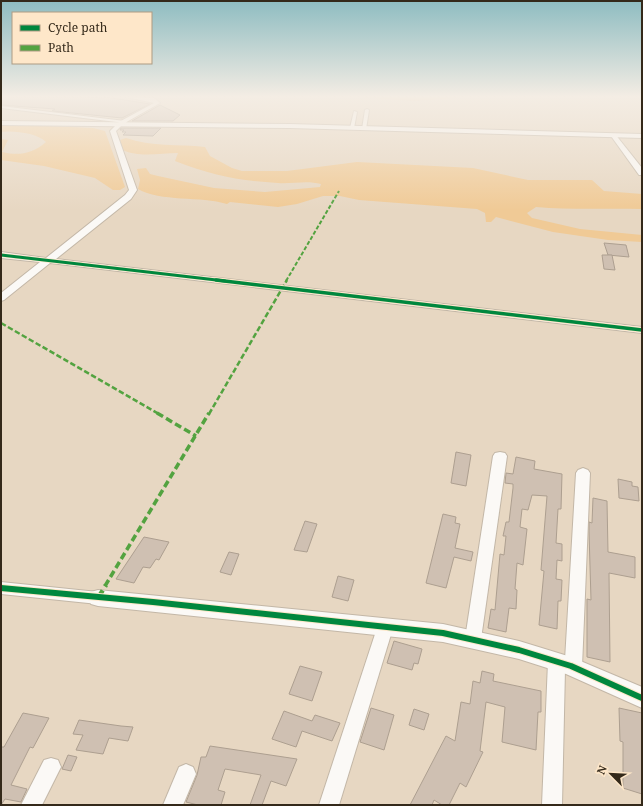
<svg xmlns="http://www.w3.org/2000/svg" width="643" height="806" font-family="'Noto Serif',serif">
  <rect width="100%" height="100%" fill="#e7d7c2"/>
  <g fill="#f0ca96">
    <path d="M356,97H468L415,101Z"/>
    <path d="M23,125L93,128L105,131L125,187L120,190H113L95,178L44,166L1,160V139L8,140L2,152C19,156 32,154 46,142C38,133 13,130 1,132V126Z"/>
    <path d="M126,138C151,147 179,144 205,147L210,156L232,168L242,171H287L357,162L473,168L528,180H592L604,191L642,194V209C607,208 571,210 536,207L527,213L532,218L580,229L642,235V242L608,240L553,232L496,217L491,222H486L485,213L477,209L359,200L340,196H323L297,204L278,207L230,202L227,204C201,196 160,202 138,189L140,180L137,169L146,168L150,174L158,176L214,188L265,192L320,187L321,184C307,180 292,184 278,183C239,181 211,175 175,161L178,153C161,153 139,158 123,150L120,140Z"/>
  </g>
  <g fill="#cfc0b2" stroke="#ad9f90">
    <path d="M1,97H87L103,98L106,97L150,104L122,118L52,111L55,109L1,105Z"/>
    <path d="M160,105L180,115L173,121H132Z"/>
    <path d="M121,128H161L153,136L123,135L126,132H122L124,130H120Z"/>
    <path d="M604,243L626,245L629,257L608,255Z"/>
    <path d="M602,255H612L615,270L604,269Z"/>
    <path d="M456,452L471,455L466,486L451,483Z"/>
    <path d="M516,457L535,461L534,469L562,474L561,509H558L556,543L562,544V561L557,560L556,579L562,580L561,601H558L557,629L539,625L544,571L541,570L547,496L532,495L528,510L522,509L520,527L527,529L523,565L517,563L515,589L517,590L516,609L509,608L506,632L488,628L491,609L495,610L500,554L504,555L506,536H503L506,522H509L513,488V484L505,483L506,473L513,474Z"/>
    <path d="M618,479L632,482V486L638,487L639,501L619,498Z"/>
    <path d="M593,498L607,501L608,552L635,557V578L609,573L610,662L587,657V599L591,600L589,532V522L592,523Z"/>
    <path d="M443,514L456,517L455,523L460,524L455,548L473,552L471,561L454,557L446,588L426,583Z"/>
    <path d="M305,521L317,524L307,552L294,550Z"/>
    <path d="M144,537L169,542L159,560L156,559L150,568L143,567L134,583L116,579Z"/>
    <path d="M229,552L239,554L231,575L220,572Z"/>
    <path d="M338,576L354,580L348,601L332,597Z"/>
    <path d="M394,641L422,649L418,664L414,663L412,670L387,663Z"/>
    <path d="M300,666L322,672L312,701L289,694Z"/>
    <path d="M482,671L494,674L493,681L541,691V712H538L536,750L502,742L505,707L486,702L480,751L483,752L466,787L460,783L449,805H442L434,800L432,805H410L446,736L455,741L461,702L470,704L473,681L480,683Z"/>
    <path d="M371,708L394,715L384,750L360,742Z"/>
    <path d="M619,708L642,713V794L623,788V742L620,741Z"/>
    <path d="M414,709L429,714L424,730L409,725Z"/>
    <path d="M284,711L312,721L315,715L340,723L332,741L302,731L296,747L272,739Z"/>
    <path d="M23,713L49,718L33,748L30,747L11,785L27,789L21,802L5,799L1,805V747H4Z"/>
    <path d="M79,720L121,726L133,727L128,741L109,738L103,754L76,750L83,735L73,734Z"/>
    <path d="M210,746L297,759L286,786L271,781L262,805H250L261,775L225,769L218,790L225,792L221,805H198L186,802L197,775L201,757H206Z"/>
    <path d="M68,755L77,757L71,771L62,769Z"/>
  </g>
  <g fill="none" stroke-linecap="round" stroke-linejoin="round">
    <defs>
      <g id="service">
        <path d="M1,106L125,121L127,122L125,123L1,108Z"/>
        <path d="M367,109L369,110L366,129L364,130L362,129L365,110Z"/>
        <path d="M354,111L357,112L354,128L352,129L350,128Z"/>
      </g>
      <g id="minor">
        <path d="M126,97L154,98L160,103L123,124L116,131L137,190L131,199L56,259L642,327V333L50,263L4,300L1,301V293L40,262L1,258V252L46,258L125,195L129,190L110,131L119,122L154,103Z"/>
        <path d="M611,134H615L642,168V175H639L611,136Z"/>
        <path d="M500,452L505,453L507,456L481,639L479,644L473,646L467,644L465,639L493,456L495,453Z"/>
        <path d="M583,468L588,470L590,473L582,667L579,672L573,675L567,672L565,669L562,805H542L548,662L551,657L557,654L563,657L565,660L576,473L578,470Z"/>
        <path d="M1,582L98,592L104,593L106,598L104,603L98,604L1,594Z"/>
        <path d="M385,621L391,623L393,628L339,805H319L377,628L379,623Z"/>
        <path d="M51,758L58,760L61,767L42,805H21L44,760Z"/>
        <path d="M186,764L193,767L196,774L183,805H163L179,767Z"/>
      </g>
      <g id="tertiary">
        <path d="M1,121L290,124L642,134V138L290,128L1,125Z"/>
        <path d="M98,590L443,624L519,641L571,657L642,687V708L566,674L519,659L443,642L98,606L91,604L88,598L91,592Z"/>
      </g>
    </defs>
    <use href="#service" stroke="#c3b7a7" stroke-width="2"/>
    <use href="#minor" stroke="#c3b7a7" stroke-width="2"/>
    <use href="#tertiary" stroke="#c3b7a7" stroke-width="2"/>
    <use href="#service" fill="#fbf9f6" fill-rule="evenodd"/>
    <use href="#minor" fill="#fbf9f6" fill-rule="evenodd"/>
    <use href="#tertiary" fill="#fbf9f6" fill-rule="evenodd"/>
    <path stroke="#53a340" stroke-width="2" stroke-dasharray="4 2" stroke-linecap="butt" d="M286,281L339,191"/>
    <g stroke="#53a340" stroke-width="2.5" stroke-dasharray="5.5 2.5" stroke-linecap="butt">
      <path d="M1,323L159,414"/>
      <path d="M209,414L287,280"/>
    </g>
    <g stroke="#53a340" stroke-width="3.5" stroke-dasharray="7 3.5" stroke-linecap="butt">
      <path d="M157,413L196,436"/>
      <path d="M105,586L209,413"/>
    </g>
    <path stroke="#53a340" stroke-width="4.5" stroke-dasharray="9 4.5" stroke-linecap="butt" d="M98,598L106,585"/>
    <defs>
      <path id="cycleway-far2" d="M1,255L225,281"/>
      <path id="cycleway-far1" d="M216,280L642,330"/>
      <path id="cycleway" d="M1,588L153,602L443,633L519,650L571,666L642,698"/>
    </defs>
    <use href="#cycleway-far2" stroke="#fee7c9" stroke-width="4.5"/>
    <use href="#cycleway-far1" stroke="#fee7c9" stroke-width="5.5"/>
    <use href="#cycleway" stroke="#fee7c9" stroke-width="8"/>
    <use href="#cycleway-far2" stroke="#00873e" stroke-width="3"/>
    <use href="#cycleway-far1" stroke="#00873e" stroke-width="3.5"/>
    <use href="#cycleway" stroke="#00873e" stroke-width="6"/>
  </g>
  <linearGradient id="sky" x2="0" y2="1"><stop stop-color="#8ebcc1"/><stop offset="0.46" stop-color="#f4ede4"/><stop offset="1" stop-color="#f4ede4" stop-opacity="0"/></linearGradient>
  <rect width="643" height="210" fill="url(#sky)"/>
  <rect width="643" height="806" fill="none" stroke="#34291a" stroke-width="4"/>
  <rect x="12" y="12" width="140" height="52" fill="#fee7c9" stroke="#ad9b83"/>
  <rect x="20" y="25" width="20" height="6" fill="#00873e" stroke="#ad9b83"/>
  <text x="48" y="32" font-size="12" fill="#34291a">Cycle path</text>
  <rect x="20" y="45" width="20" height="6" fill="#53a340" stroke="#ad9b83"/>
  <text x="48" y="52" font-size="12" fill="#34291a">Path</text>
  <g transform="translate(611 774) rotate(294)" stroke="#fee7c9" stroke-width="3" paint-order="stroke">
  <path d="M0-3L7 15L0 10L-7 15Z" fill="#34291a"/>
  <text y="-6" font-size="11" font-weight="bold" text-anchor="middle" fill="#34291a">N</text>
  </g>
</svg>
